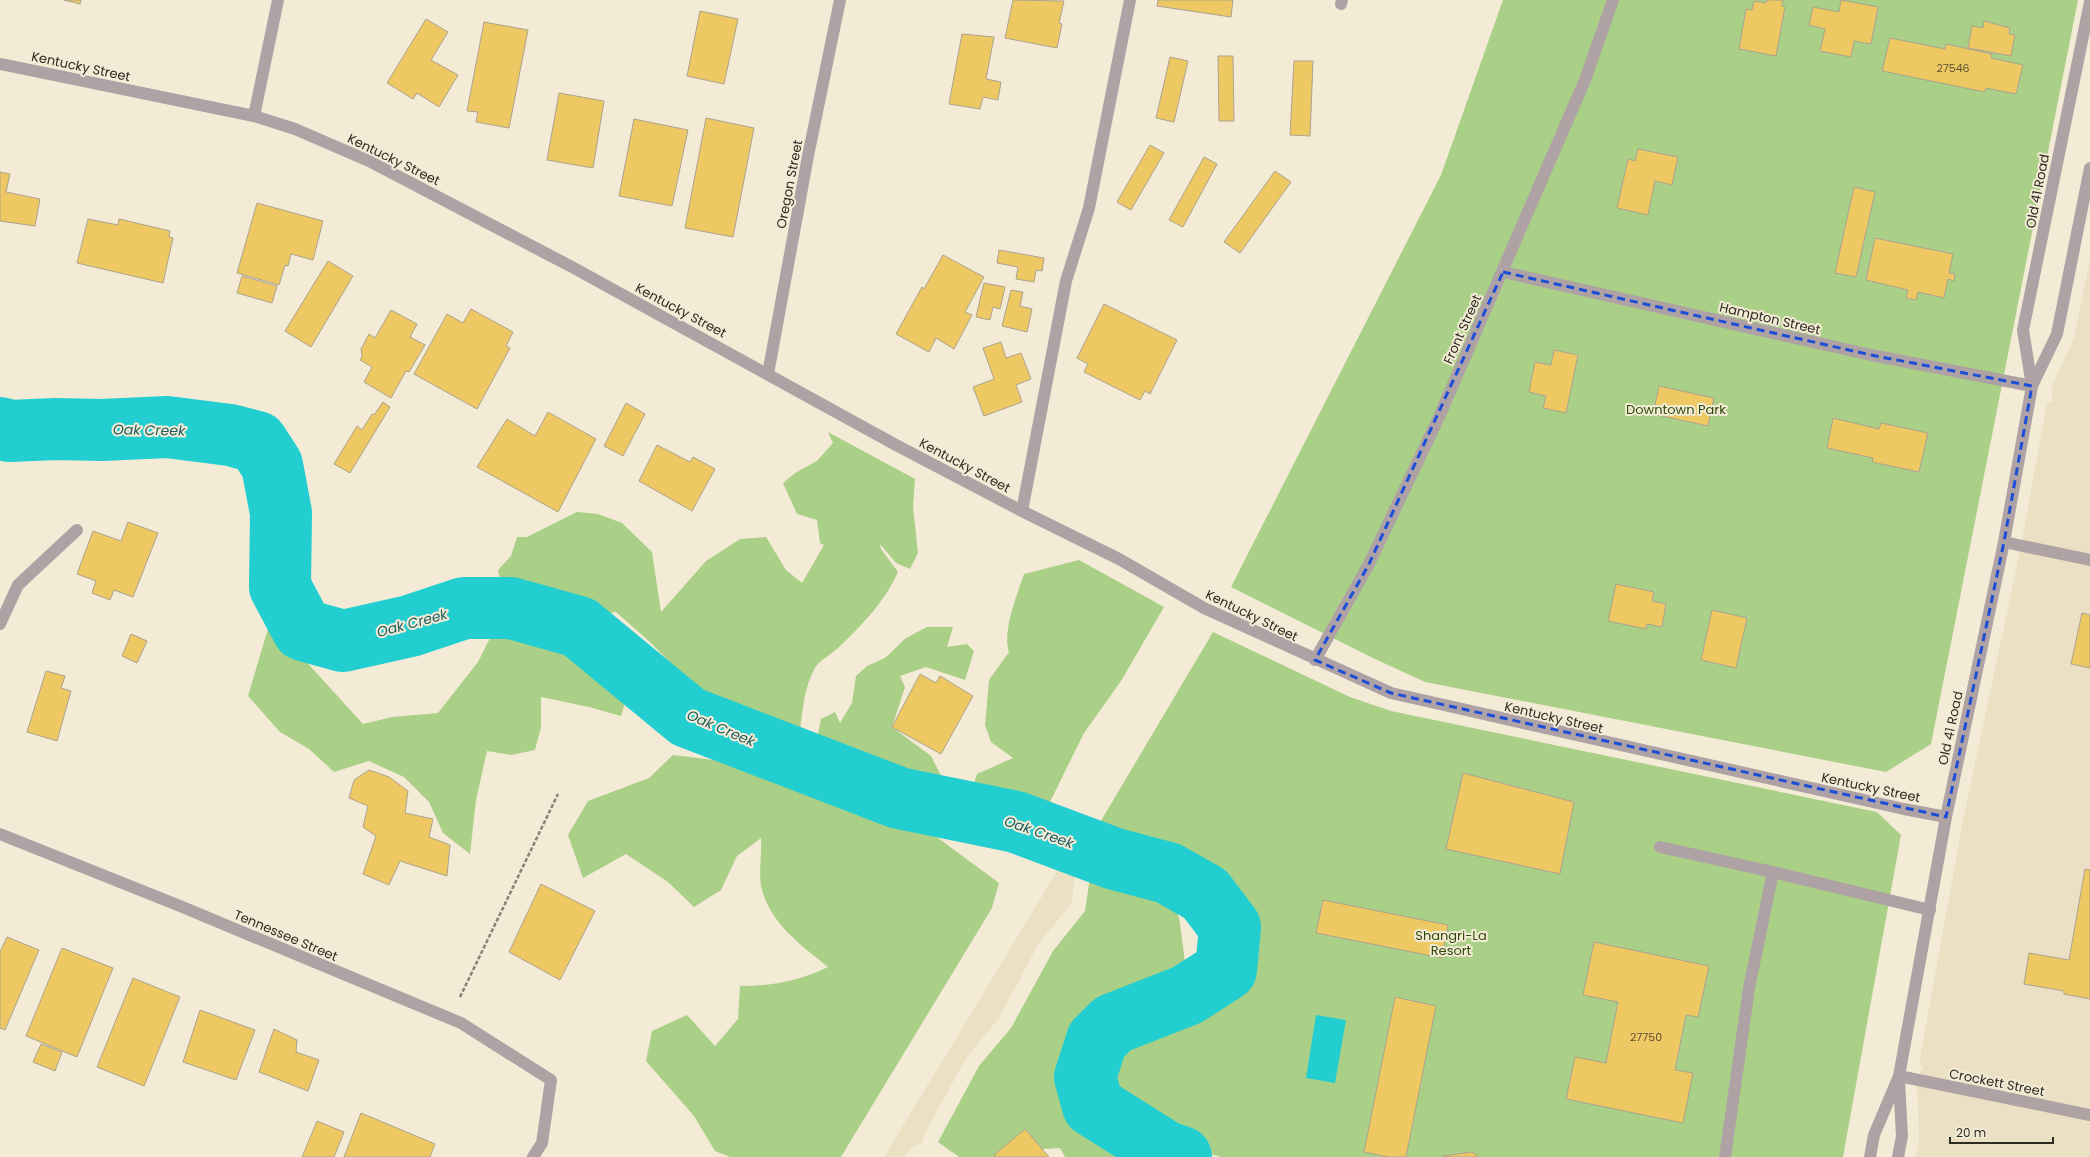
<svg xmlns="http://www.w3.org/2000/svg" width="2090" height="1157" font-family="Poppins,sans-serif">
  <rect width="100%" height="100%" fill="#f3ebd6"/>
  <g fill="#ebe0c4">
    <path d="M2090,260V1157H1916L1919,1140L1917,1080L1923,1066L1919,1064L1963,820L2021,546L2047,402L2053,401L2051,388L2074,338Z"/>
    <path d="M1073,845L1079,855L1071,904L1039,943L999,1018L966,1058L925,1133L922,1143L913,1147L903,1157H884Z"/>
  </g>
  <g fill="#aacf87">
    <path d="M1503,0H2078L1931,744L1886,772L1425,682L1375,659L1231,587L1441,175Z"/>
    <path d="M828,432L915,479L913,507L918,553L910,569L896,563L880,544L881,549L898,572C885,601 863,624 840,646C833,654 820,659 815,668C804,687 803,709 800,730L782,744L721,710L698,691L650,642L616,612L592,616L505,600L498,570L511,556L517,537H527L577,512L598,514L622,523L652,552L661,612L706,561L740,539L766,537L786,570L802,583L824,545L820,543L817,520L797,514L783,483L795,473L817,461L833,443Z"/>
    <path d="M1079,560L1164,607L1121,681L1084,733L1050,802H968L977,774L1013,758L991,742L985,725L989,680L1009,652C1002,631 1017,595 1024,574Z"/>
    <path d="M511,619L548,625L600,660L627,697L621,716L589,707L541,697V727L535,750L511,755L487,751L476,800L470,854L443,833L429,802L404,777L369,761L334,772L309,749L280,732L248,696L270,622L363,724L392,717L438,713L478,662L491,636Z"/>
    <path d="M927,627H953L947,647L967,644L974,651L965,680L926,667L900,676L905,687L892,727L931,756L949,791C930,796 917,791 905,776L884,777L862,764L857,753L830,764L815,750L821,719L835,712L840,723L852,703L856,676L867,666L885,658L906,638Z"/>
    <path d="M1213,632L1350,697L1391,711L1877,812L1901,835L1843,1157H1221L1167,1141L1098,1099L1097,1073L1104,1046L1117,1035L1188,1006L1233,977L1237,922L1213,888L1167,864L1089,841Z"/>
    <path d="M673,755L730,762L830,800L896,813L934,835L999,883L992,908L841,1157H730L715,1151L694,1116L646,1061L652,1031L687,1015L715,1046L738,1019L740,986C771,986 800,981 828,967C801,945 772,925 762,890C758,876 762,853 761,838L737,856L721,890L694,907L668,882L626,854L583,878L568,835L588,801L649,778Z"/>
    <path d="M1092,864L1133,875L1174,898L1180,923L1185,963L1173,987L1133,999L1096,1018L1073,1088L1106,1125L1149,1156L1157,1157H1065L1060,1148L1027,1150L1008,1157H959L938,1142L979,1066L1011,1028L1053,951L1085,911Z"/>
  </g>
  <path fill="#23ced1" d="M1316,1015L1346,1020L1335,1083L1306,1078Z"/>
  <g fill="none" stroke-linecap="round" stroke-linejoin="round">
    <path stroke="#23ced1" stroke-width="62" d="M0,428L9,431L56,429L102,430L167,427L230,435L257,442L272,465L281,513L280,587L303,630L343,641L410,626L464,608H511L579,627L688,717L899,798L1016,822L1115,859L1168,873L1205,894L1230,927L1226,970L1187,995L1113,1024L1097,1040L1085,1077L1093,1106L1166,1152L1181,1157"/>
  </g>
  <g fill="#eec863" stroke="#aba390">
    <path d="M64,0H81L80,4Z"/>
    <path d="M1013,0L1064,1L1059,23L1062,24L1057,48L1005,38Z"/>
    <path d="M1158,0H1233L1231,17L1157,6Z"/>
    <path d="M1767,0H1783L1782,6L1785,7L1776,56L1739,49L1746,9L1752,10L1754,1L1766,3Z"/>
    <path d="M1841,0L1878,7L1871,44L1854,41L1851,57L1820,51L1825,29L1809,25L1813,7L1839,12Z"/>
    <path d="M700,11L738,19L724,84L687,76Z"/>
    <path d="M426,19L448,32L431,60L458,75L439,107L417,93L413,99L387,83Z"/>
    <path d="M1984,21L2010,28L2009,34L2015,35L2011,56L1968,48L1972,26L1983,28Z"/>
    <path d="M484,22L528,30L509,128L476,122L478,112L467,111Z"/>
    <path d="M962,34L994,37L986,79L1001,82L998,100L983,97L980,109L949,104Z"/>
    <path d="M1890,38L1945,49L1946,44L1992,54L1991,58L2023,65L2016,94L1986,88L1985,92L1882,71Z"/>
    <path d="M1218,56H1233L1234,121H1219Z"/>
    <path d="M1170,57L1188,61L1174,122L1156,118Z"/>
    <path d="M1294,61H1313L1310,136L1290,135Z"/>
    <path d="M559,93L604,101L593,168L547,160Z"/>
    <path d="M706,118L754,128L733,237L685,228Z"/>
    <path d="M634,119L688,130L672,206L619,196Z"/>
    <path d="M1150,145L1164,153L1131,210L1117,202Z"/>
    <path d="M1638,149L1678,157L1672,185L1655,181L1648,215L1617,208L1628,159L1635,161Z"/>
    <path d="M1204,157L1217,164L1183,227L1169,220Z"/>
    <path d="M1275,171L1291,182L1240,253L1224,242Z"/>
    <path d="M0,172L10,174L6,192L40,199L35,226L0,221Z"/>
    <path d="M1854,187L1875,192L1856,277L1835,273Z"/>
    <path d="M257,203L323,221L313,260L291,254L288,266L285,265L279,285L237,273Z"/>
    <path d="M88,219L118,225L119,219L170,231L169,237L173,238L163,283L77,263Z"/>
    <path d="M1875,238L1953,254L1949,273L1955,274L1954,281L1948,279L1944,298L1918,292L1916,300L1906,298L1908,290L1866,280Z"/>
    <path d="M999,250L1044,258L1042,271L1036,270L1034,282L1016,279L1018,267L997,263Z"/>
    <path d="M943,255L984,277L965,312L972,315L954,349L936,338L929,352L896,334L922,287L924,289Z"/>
    <path d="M328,261L353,276L311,347L285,331Z"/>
    <path d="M242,276L277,286L272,303L237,293Z"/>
    <path d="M984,283L1005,287L1000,309L993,307L990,320L976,317Z"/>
    <path d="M1011,290L1023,292L1020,306L1032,309L1027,332L1002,326Z"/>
    <path d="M1104,304L1177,340L1150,394L1145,391L1140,400L1084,372L1088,364L1077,358Z"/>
    <path d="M471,309L513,332L506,346L510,348L477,409L414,374L447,314L463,323Z"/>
    <path d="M391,310L417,324L410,337L425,345L409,372L406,371L391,398L364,382L372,367L360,360L362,357L361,349L369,334L375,338Z"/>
    <path d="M1001,342L1006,358L1021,353L1031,379L1016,385L1022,402L984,416L973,387L994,379L983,348Z"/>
    <path d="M1554,350L1578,355L1566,413L1543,408L1546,396L1529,392L1535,362L1551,365Z"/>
    <path d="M1659,386L1714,398L1708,426L1653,414Z"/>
    <path d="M383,402L390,407L350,473L334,464L357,426L362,430L372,414L374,415Z"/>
    <path d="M626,403L645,414L623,456L604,446Z"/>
    <path d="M548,412L596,439L558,512L477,467L507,419L535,436Z"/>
    <path d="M1833,418L1879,429L1881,423L1928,433L1919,472L1872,462L1873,458L1827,448Z"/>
    <path d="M657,445L690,462L693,457L715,469L692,511L639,481Z"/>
    <path d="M128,522L158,533L133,597L114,590L110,600L92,593L96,581L77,574L93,531L121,541Z"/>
    <path d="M1616,584L1654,592L1652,601L1666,604L1662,627L1647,624L1646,629L1608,621Z"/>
    <path d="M1712,610L1747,618L1736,668L1701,660Z"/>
    <path d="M2082,613L2090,615V668L2071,664Z"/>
    <path d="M131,634L147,641L137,663L122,656Z"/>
    <path d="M46,671L65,676L61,688L71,691L57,741L27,732Z"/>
    <path d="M920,674L936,683L940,676L973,696L941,754L892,727Z"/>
    <path d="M369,770L389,777L408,791L405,813L433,819L429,837L450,845L447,876L400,861L389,885L363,874L376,836L363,827L368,806L349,798L354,780Z"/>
    <path d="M1463,773L1574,802L1560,874L1446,849Z"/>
    <path d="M2085,869L2090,870V999L2064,994V991L2024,984L2029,953L2069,960Z"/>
    <path d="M541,884L595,911L560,980L509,952Z"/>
    <path d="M1323,900L1448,925L1442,958L1316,933Z"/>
    <path d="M7,937L39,950L5,1030L0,1028V952Z"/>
    <path d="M1594,942L1709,966L1698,1017L1686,1015L1675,1070L1693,1073L1683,1123L1566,1099L1575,1057L1606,1063L1618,1002L1583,995Z"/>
    <path d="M62,948L113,968L77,1057L26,1036Z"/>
    <path d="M133,978L180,997L144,1086L97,1067Z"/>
    <path d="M1395,997L1436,1006L1406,1157H1388L1364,1152Z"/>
    <path d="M200,1010L255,1030L236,1080L183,1062Z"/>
    <path d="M274,1029L297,1040L296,1052L319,1060L308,1091L259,1072Z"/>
    <path d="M41,1044L62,1052L55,1071L33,1062Z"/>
    <path d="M361,1113L435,1144L430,1157H344Z"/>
    <path d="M317,1121L344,1132L334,1157H302Z"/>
    <path d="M1025,1129L1049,1157H996L994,1155Z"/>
    <path d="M1472,1152L1479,1157H1442L1443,1156Z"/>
  </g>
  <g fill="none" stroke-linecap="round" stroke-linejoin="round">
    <path stroke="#878274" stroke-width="2.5" stroke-dasharray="4 2" stroke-linecap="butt" d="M460,997L558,794"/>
    <g stroke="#aea2a4" stroke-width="12">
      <path d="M1341,4L1342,0"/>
      <path d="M0,64L254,116L295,129L369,161L572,267L896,445L1022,511L1119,559L1204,608L1391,693L1904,809L1946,817"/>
      <path d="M254,116L278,0"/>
      <path d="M1503,272L1871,355L2032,386"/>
      <path d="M768,374L808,156L840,0"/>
      <path d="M2032,386L2023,330L2090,2"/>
      <path d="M1022,511L1066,281L1089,208L1130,0"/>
      <path d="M2004,542L2090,560"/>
      <path d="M0,624L18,585L77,530"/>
      <path d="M1315,660L1369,564L1439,417L1585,80L1613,0"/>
      <path d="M0,834L180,906L461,1023L551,1080L542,1143L533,1157"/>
      <path d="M1660,847L1773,872"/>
      <path d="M1899,1076L2090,1115"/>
      <path d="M1725,1157L1749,988L1773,872L1930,910"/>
      <path d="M1870,1157L1874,1135L1899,1076L1946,817L2004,542L2032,386L2057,334L2090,168"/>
      <path d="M1898,1157L1902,1136L1899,1080"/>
    </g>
  </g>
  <path fill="none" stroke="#1d4ed8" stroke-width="3" stroke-dasharray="8 5" stroke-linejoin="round" d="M1503,272L1871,355L2032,386L2004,542L1946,817L1391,693L1315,660L1369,564Z"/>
  <g text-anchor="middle" stroke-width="4" stroke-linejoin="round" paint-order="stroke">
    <g font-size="11" fill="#5e5233">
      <text x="1953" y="72">27546</text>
      <text x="1646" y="1041">27750</text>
    </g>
    <g font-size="13" fill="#2e2b23" stroke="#f3ebd6">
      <text transform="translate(81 66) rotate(12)" y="5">Kentucky Street</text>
      <text transform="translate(394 159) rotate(26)" y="5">Kentucky Street</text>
      <text transform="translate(789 184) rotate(-79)" y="5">Oregon Street</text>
      <text transform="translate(2037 191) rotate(-79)" y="5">Old 41 Road</text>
      <text transform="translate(681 310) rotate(28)" y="5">Kentucky Street</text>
      <text transform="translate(1770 318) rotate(13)" y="5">Hampton Street</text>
      <text transform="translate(1462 329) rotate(-66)" y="5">Front Street</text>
      <text transform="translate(965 465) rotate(28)" y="5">Kentucky Street</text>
      <text transform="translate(1252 615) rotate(26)" y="5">Kentucky Street</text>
      <text transform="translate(1554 717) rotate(13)" y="5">Kentucky Street</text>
      <text transform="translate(1950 728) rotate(-78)" y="5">Old 41 Road</text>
      <text transform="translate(1871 787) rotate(12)" y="5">Kentucky Street</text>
      <text transform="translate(286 935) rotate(23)" y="5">Tennessee Street</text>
      <text transform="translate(1997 1082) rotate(11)" y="5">Crockett Street</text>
    </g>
    <g font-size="13" fill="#2e4908" stroke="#f3ebd6">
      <text x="1676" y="414">Downtown Park</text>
      <text x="1451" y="940">Shangri-La<tspan x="1451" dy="15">Resort</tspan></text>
    </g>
    <g font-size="14" font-style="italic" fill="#1f5e5f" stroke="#f3ebd6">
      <text transform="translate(149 430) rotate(1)" y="5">Oak Creek</text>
      <text transform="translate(412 623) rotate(-15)" y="5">Oak Creek</text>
      <text transform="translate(721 728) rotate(23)" y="5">Oak Creek</text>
      <text transform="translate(1039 832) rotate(19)" y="5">Oak Creek</text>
    </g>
  </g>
  <path d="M1950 1137v6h103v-6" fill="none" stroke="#2e2b23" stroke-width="2"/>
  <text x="1956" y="1137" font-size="12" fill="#2e2b23" stroke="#f3ebd6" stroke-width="3" paint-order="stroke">20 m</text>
</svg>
